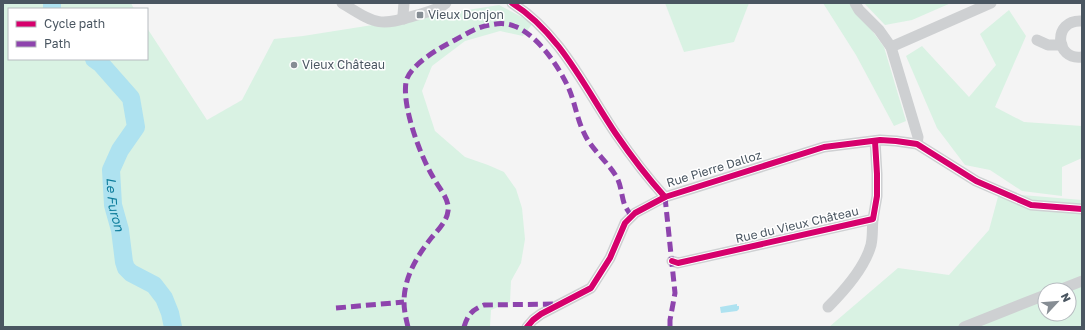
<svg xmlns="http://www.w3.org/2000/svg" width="1085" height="330" font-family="'Golos Text',sans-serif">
  <rect width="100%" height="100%" fill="#f4f4f4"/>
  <g fill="#d9f2e3" fill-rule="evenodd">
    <path d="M3,3H131L134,9H9V59H147V28L207,120L242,100L274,39L303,36L499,5L533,23L523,36L500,31L465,41L432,66L422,91L435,131L465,157L488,165L504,172L516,189L522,208L525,239L521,263L511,281L510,302L491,310L490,327H3Z"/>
    <path d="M665,3H749L734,42L684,52Z"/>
    <path d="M823,3H852L884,47L906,121L894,126L856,55Z"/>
    <path d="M864,3H951L912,20L885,25Z"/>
    <path d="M1009,10L1026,36L995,107L1024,122L1082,126V158L1062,167V196L1022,191L990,170L965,165L937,128L906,56L922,46L969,97L996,65L980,34Z"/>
    <path d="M999,193L1082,200V327H829L898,268L949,275L989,230ZM1045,290H1069V314H1045Z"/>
  </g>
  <path fill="#aee2f0" d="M737,304V306H739V309L737,311L721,313L720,307Z"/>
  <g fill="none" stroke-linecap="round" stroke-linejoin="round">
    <g stroke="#aee2f0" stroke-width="18">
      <path d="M52,9V3"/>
      <path id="s1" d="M94,59L101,64L131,98L136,127L120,150L111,170L113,205L120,230L124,262L126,268L131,273L154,285L164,298L170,313L173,327"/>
    </g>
    <g stroke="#ced0d2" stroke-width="11">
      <path d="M342,3C376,24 378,27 417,15C427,12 438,10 446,3"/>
      <path d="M404,3L403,15L404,19"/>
      <path d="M512,3C560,33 585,88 616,134C631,156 647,177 665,197"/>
      <path d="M855,3L859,10L879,30L891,47L918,137L917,144"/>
      <path d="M1082,21C1052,19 1055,61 1082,57"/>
      <path d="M1037,40L1048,45H1062"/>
      <path d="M891,47L991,3"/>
      <path d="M672,261L678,263L873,219L877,196V174L875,141"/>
      <path d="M1059,290L1082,281"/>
      <path d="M828,307C844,291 865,267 871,245C873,236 872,228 873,219"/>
      <path d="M527,327L533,320L541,314L591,288L610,258L625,223L635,213L665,197L824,147L880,140L896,141L917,144L976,181L1031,205L1082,209"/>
      <path d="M964,327L1045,295"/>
    </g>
    <g stroke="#8e44ad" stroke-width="5" stroke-dasharray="10 5" stroke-linecap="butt">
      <path d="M665,197L675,293L670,320V327"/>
      <path d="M336,308L404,302"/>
      <path d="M408,327C406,319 404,310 404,302C404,277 417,256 432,237C438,230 447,221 448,211C450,199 438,187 433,177C420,155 402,107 406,82C409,65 441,47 455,40C466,34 477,27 490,25C498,23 507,23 514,26C537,34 560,68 569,89C575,103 577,119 584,133C591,149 607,161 616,176C621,184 621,193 624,203C625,207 629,212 631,216"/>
      <path d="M464,327C468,314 472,310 484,305L555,304"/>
    </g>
    <defs>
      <g id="cycleway">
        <path d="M512,3C560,33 585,88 616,134C631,156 647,177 665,197"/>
        <path d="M672,261L678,263L873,219L877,196V174L875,141"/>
        <path d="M527,327L533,320L541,314L591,288L610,258L625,223L635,213L665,197L824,147L880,140L896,141L917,144L976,181L1031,205L1082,209"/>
      </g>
    </defs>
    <use href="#cycleway" stroke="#fff" stroke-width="8"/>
    <use href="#cycleway" stroke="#d6006c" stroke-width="6"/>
  </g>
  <g fill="#868d94" stroke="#fff" stroke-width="1.5">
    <rect x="416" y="11" width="8" height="8" rx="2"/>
    <circle cx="294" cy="65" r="4"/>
  </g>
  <g text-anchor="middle" stroke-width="3" stroke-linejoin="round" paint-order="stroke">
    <g font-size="12" fill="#4a5661" stroke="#fff" text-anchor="start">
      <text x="428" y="19">Vieux Donjon</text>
      <text x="302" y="69">Vieux Château</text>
    </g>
    <g font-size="12" fill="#4a5661" stroke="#fff">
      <text transform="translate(714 169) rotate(-17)" y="4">Rue Pierre Dalloz</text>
      <text transform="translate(797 225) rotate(-13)" y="4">Rue du Vieux Château</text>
    </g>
    <g font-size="13" font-style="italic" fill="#0c7c9b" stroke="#fff">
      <text dy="5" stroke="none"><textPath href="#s1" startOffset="168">Le Furon</textPath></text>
    </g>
  </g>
  <rect width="1085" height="330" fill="none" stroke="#4a5661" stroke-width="8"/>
  <rect x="8" y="8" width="140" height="52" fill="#ffffff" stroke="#b7bbc0"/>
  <rect x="16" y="21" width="20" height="6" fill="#d6006c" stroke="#b7bbc0"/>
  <text x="44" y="28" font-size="12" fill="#4a5661">Cycle path</text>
  <rect x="16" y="41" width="20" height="6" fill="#8e44ad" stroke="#b7bbc0"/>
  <text x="44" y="48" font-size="12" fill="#4a5661">Path</text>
  <g transform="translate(1057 302) rotate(64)"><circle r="19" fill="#ffffff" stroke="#b7bbc0"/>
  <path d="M0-3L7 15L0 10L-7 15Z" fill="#868d94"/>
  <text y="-6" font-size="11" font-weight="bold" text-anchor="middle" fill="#4a5661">N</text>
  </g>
</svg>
